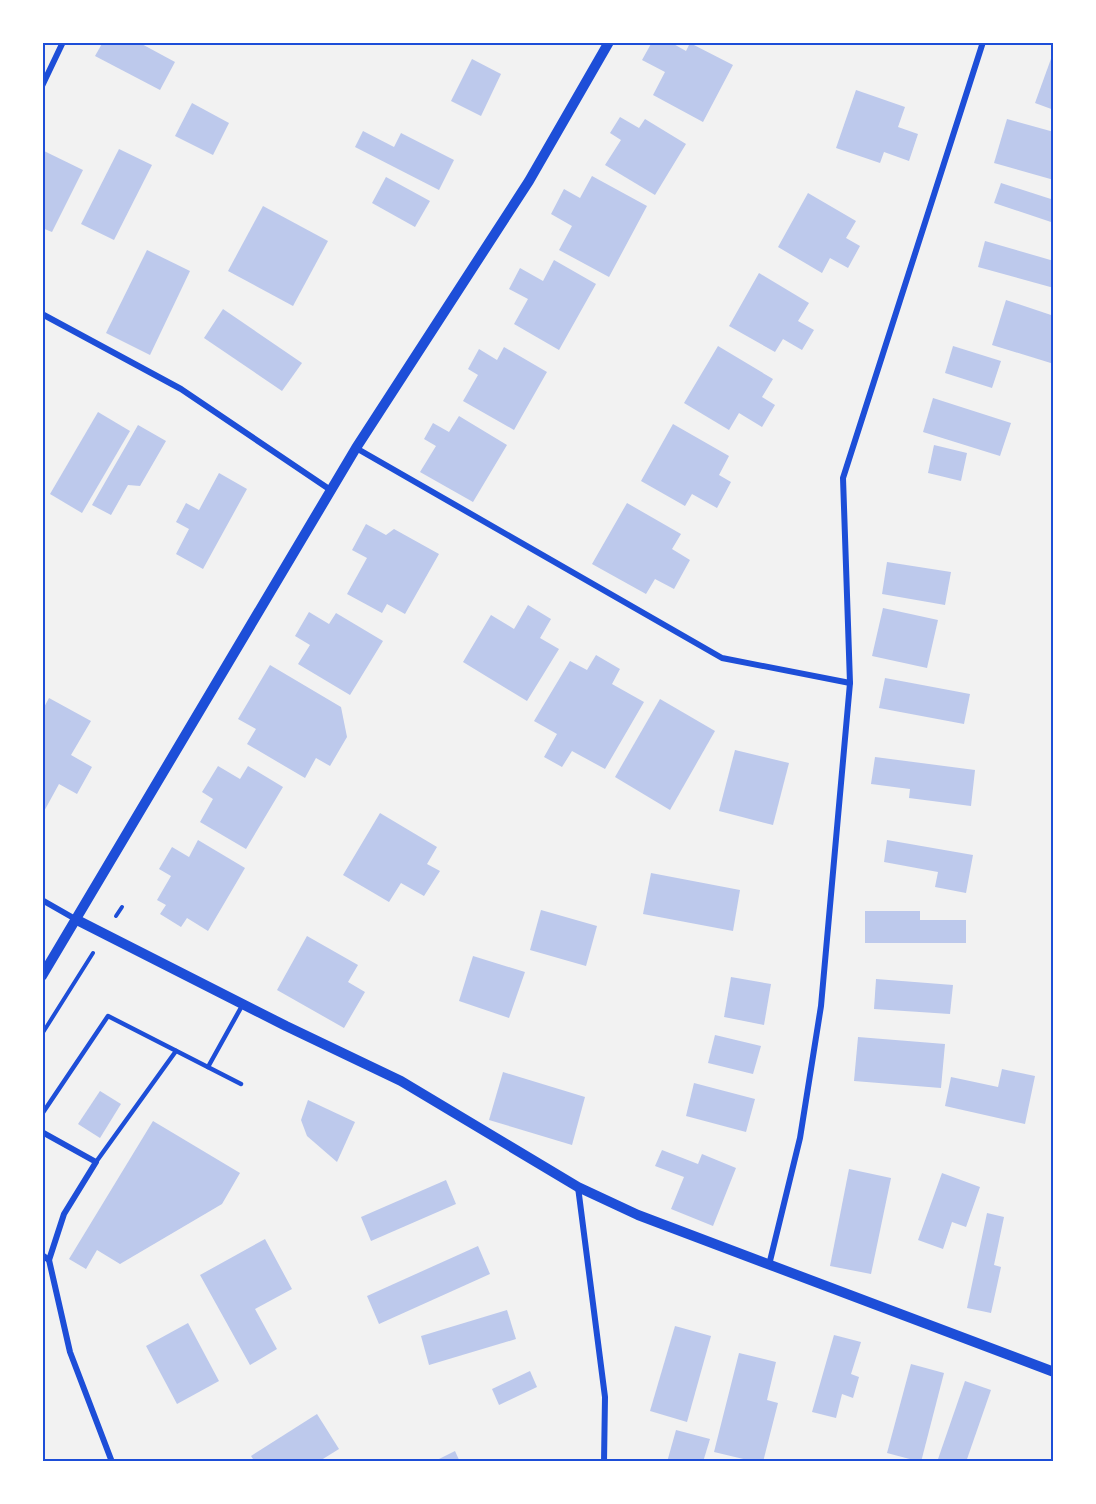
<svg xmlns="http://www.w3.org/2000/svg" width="1096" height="1504" font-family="'PT Sans',sans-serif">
  <rect width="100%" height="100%" fill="#f2f2f2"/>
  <g fill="#bdc9ec">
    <path d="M103,42H138L175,62L160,90L95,56Z"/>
    <path d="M652,42H670L686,51L690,43L733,65L703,122L653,95L665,72L642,60Z"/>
    <path d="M1052,56L1054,57V110L1035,103Z"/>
    <path d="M472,59L501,74L481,116L451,101Z"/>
    <path d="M856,90L905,107L898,127L918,134L909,161L884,152L880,163L836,148Z"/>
    <path d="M192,103L229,123L213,155L175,136Z"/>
    <path d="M620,117L639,128L645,119L686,144L655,195L605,165L621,140L610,133Z"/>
    <path d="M1007,119L1054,132V180L994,163Z"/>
    <path d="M363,131L394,147L401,133L454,160L439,190L355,147Z"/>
    <path d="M119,149L152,165L114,240L81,224Z"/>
    <path d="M42,150L83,170L52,232L42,228Z"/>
    <path d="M592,176L647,206L609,277L559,250L572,226L551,214L564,189L580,198Z"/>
    <path d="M386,177L430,201L415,227L372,203Z"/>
    <path d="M1001,183L1054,200V223L994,203Z"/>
    <path d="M808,193L856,221L846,238L860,246L848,268L830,258L822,273L778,247Z"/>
    <path d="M263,206L328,241L293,306L228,271Z"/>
    <path d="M985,241L1054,261V288L978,267Z"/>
    <path d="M147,250L190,271L150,355L106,333Z"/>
    <path d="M554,260L596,284L559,350L514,324L528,299L509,289L520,268L543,281Z"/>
    <path d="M759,273L809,303L798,321L814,330L802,350L783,339L775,352L729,326Z"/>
    <path d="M1006,300L1054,316V364L992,345Z"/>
    <path d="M223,309L302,363L282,391L204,338Z"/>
    <path d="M718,346L773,379L762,397L775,405L762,427L739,413L729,430L684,403Z"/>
    <path d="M953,346L1001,361L992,388L945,373Z"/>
    <path d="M504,347L547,372L514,430L463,401L478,375L468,369L479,349L497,360Z"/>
    <path d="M933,398L1011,423L1000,456L923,432Z"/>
    <path d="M98,412L130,431L82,513L50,494Z"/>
    <path d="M459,416L507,445L473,502L420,472L436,446L424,439L433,423L449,432Z"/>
    <path d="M673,424L729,456L719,475L731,482L717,508L692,494L685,506L641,481Z"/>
    <path d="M138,425L166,441L140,486L128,485L111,515L92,505Z"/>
    <path d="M934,445L967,453L961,481L928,473Z"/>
    <path d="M219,473L247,489L203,569L176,554L189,529L176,522L186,503L199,510Z"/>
    <path d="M627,503L681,534L672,549L690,560L674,589L655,579L646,594L592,564Z"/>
    <path d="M366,524L386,535L394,529L439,554L405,614L387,604L382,613L347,594L367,558L352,550Z"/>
    <path d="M887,562L951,572L945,605L882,594Z"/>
    <path d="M528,605L551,619L540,638L559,649L527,701L463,662L491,615L514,629Z"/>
    <path d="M883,608L938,620L927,668L872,656Z"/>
    <path d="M309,612L329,624L336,613L383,641L350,695L298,664L310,645L295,636Z"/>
    <path d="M596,655L620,669L612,684L644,702L605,769L572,751L562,767L544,757L557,734L534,721L570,661L587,670Z"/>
    <path d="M270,665L341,707L347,737L330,766L316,758L305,778L247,744L256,729L238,719Z"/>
    <path d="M885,678L970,694L964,724L879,708Z"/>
    <path d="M49,698L91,721L71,755L92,767L77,794L59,784L42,815V711Z"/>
    <path d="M660,699L715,731L670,810L615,777Z"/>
    <path d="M735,750L789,763L773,825L719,811Z"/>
    <path d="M875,757L975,770L971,806L909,798L910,789L871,784Z"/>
    <path d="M218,766L240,779L248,766L283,787L246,849L200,822L213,799L202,792Z"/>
    <path d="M380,813L437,847L427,864L440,871L424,896L401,883L389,902L343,875Z"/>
    <path d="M198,840L245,868L208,931L187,918L181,927L160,914L166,905L157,900L171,876L159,869L172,847L189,857Z"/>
    <path d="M887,840L973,855L966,893L935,887L938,872L884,862Z"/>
    <path d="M651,873L740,890L733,931L643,914Z"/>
    <path d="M541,910L597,926L586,966L530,950Z"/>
    <path d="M865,911H920V920H966V943H865Z"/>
    <path d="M307,936L358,965L348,982L365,992L344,1028L277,990Z"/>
    <path d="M473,956L525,972L509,1018L459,1001Z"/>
    <path d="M731,977L771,984L764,1025L724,1017Z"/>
    <path d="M876,979L953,985L950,1014L874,1009Z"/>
    <path d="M715,1035L761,1046L753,1074L708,1063Z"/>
    <path d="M858,1037L945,1044L941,1088L854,1081Z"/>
    <path d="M1002,1069L1035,1076L1025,1124L945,1106L951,1077L998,1087Z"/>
    <path d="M503,1072L585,1097L572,1145L489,1120Z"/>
    <path d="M694,1083L755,1099L746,1132L686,1116Z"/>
    <path d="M100,1091L121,1104L100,1138L78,1124Z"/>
    <path d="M308,1100L355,1122L337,1162L307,1136L301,1120Z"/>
    <path d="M153,1121L240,1173L222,1204L120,1264L97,1250L86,1269L69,1259Z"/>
    <path d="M662,1150L698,1164L702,1154L736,1168L713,1226L671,1209L684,1177L655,1166Z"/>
    <path d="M849,1169L891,1178L871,1274L830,1266Z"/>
    <path d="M942,1173L980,1187L966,1227L952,1222L943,1249L918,1240Z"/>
    <path d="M446,1180L456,1204L371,1241L361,1217Z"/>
    <path d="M987,1213L1004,1217L994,1265L1001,1267L991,1313L967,1308Z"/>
    <path d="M265,1239L292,1289L255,1309L277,1349L250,1365L200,1275Z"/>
    <path d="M478,1246L490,1274L379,1324L367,1296Z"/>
    <path d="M507,1310L516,1339L429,1365L421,1336Z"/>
    <path d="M188,1323L219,1381L177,1404L146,1346Z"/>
    <path d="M675,1326L711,1336L687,1422L650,1411Z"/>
    <path d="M834,1335L861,1342L851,1374L859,1377L853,1398L842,1394L836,1418L812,1412Z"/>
    <path d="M739,1353L776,1362L767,1400L778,1403L763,1462H756L714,1452Z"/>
    <path d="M911,1364L944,1373L921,1462L887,1453Z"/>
    <path d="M530,1371L537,1387L499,1405L492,1389Z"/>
    <path d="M965,1381L991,1390L966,1462H937Z"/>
    <path d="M317,1414L339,1449L318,1462H255L251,1456Z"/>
    <path d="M676,1430L710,1439L703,1462H667Z"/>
    <path d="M455,1451L460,1462H433Z"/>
  </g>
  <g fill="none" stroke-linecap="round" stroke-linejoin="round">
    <g stroke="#1d4ed8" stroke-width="4">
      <path d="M116,916L122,907"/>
      <path d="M42,1034L93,953"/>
    </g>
    <g stroke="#1d4ed8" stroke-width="4.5">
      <path d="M208,1067L243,1004"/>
      <path d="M42,1114L108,1016L241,1084"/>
      <path d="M96,1162L176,1051"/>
    </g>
    <g stroke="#1d4ed8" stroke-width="6">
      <path d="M42,86L63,42"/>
      <path d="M42,314L181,389L332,491"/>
      <path d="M356,448L722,658L850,683"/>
      <path d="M42,900L77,920"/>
      <path d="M42,1132L96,1162L64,1214L49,1260"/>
      <path d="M578,1187L605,1397L604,1462"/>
      <path d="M42,1255L49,1260L70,1352L112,1462"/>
      <path d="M769,1265L800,1138L821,1006L850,683L843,478L983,42"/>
    </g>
    <g stroke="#1d4ed8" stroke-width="10">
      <path d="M77,920L286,1026L401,1081L578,1187L638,1215L1054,1372"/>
      <path d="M42,976L356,448L529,181L609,42"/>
    </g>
  </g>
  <rect width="1096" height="1504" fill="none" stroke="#ffffff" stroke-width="87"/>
  <rect x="44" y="44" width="1008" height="1416" fill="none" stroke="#1d4ed8" stroke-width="2"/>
</svg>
